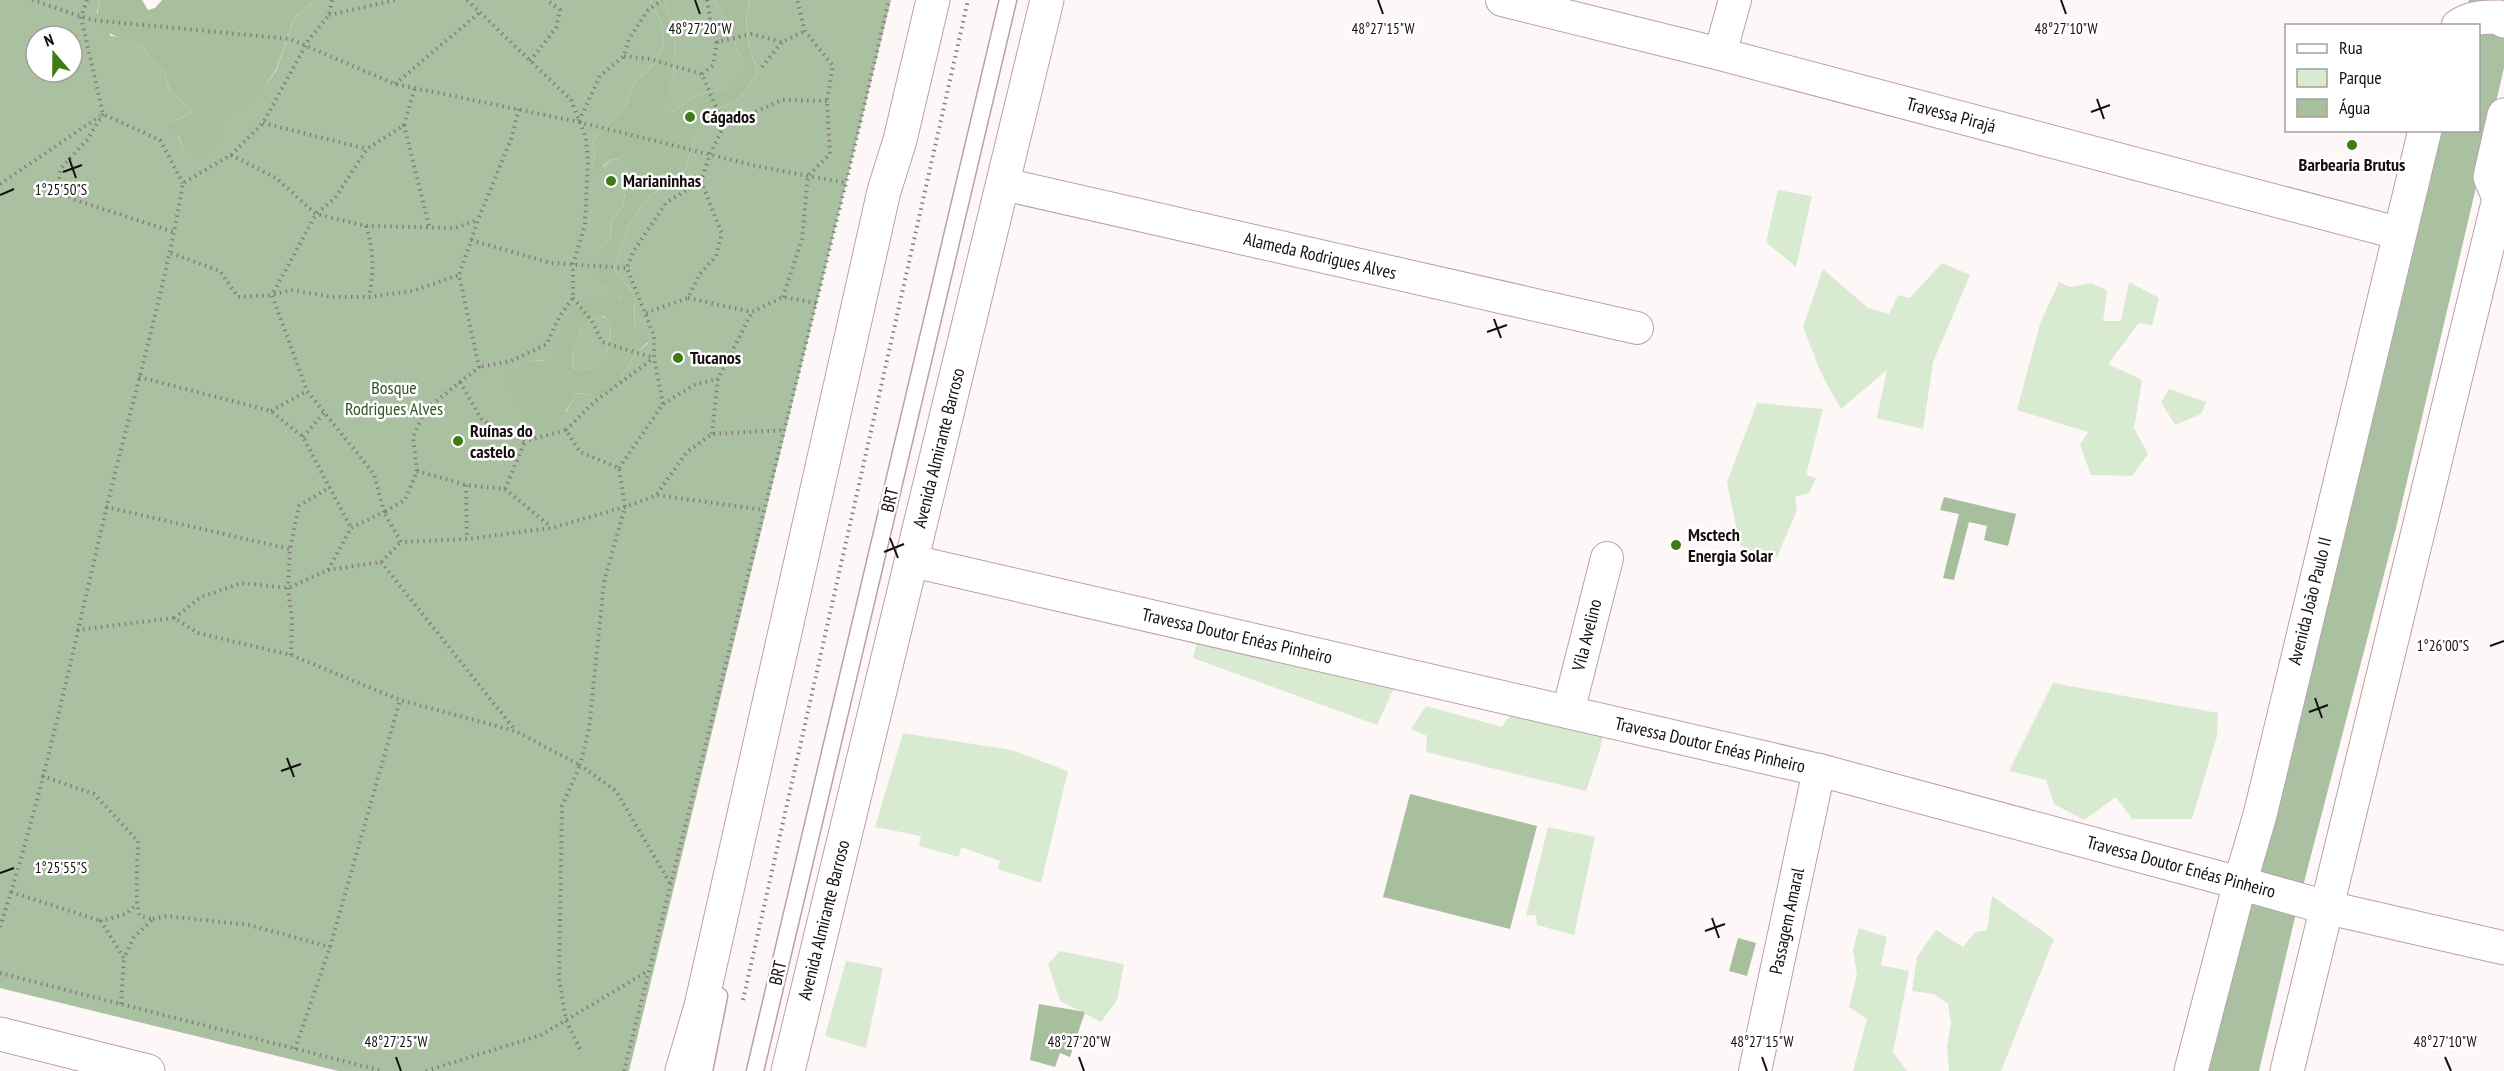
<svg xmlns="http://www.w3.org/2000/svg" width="2504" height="1071" font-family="'PT Sans Narrow',sans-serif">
  <rect width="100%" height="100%" fill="#fdf7f8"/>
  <g fill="#d8ead0">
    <path d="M1778,190L1812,196L1796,267L1766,242Z"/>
    <path d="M1942,263L1970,275L1933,362L1923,429L1877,418L1887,370L1841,409L1821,373L1803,327L1823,269L1868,308L1889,314L1898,295L1910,298Z"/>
    <path d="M2059,282L2070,287L2091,283L2107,290L2103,321H2121L2129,282L2159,298L2152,325L2139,323L2108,364L2142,380L2134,428L2148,454L2132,476L2091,475L2080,445L2088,432L2017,410L2040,324Z"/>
    <path d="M2169,389L2206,402L2201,414L2175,425L2161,402Z"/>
    <path d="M1757,403L1823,409L1806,475L1816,478L1809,493L1795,497L1797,510L1777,557L1758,556L1740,545L1727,482Z"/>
    <path d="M1199,633L1398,679L1377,725L1193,658Z"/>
    <path d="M2053,683L2218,713L2217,736L2192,819H2132L2116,797L2084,820L2054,804L2046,780L2009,771Z"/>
    <path d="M1426,706L1502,727L1514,709L1605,727L1599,753L1586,791L1426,752L1427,736L1411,729Z"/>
    <path d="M903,733L1011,750L1068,771L1041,883L998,869L1000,861L961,847L959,857L919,846L921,836L875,827Z"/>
    <path d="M1548,827L1595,837L1574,935L1537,925L1536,915L1526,916Z"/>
    <path d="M1992,896L2054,939L2001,1071H1949L1947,1046L1951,1024L1948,1004L1934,994L1912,991L1917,957L1936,930L1963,947L1975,932L1987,930Z"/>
    <path d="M1859,928L1887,937L1881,965L1909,971L1893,1052L1907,1071H1853L1867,1019L1849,1007L1857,974L1853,950Z"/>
    <path d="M1060,951L1124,964L1117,1000L1101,1022L1060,1001L1048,964Z"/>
    <path d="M846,961L883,968L866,1048L825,1036Z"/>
  </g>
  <g fill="#aac1a1" fill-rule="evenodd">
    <path d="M0,0H100L97,12L111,36L124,37L143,45L149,57L165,72L170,92L193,110L186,117L172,121L184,150L224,133V123L252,101L276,71L294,18L315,0H650L662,24L664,45L654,64L633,84L625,107L593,140L595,156L592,167L604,166L612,159L620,160L628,172L623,206L612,221L610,238L600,251L603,285L622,296L620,299L559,330L557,350L548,360L531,361L566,412L577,393L591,395L621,377L634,356L648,343L634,329L635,295L613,269L629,225L649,197L685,170L695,136L708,113L738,100L758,73C749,50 742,24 750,0H891L629,1071H338L0,988ZM36,36H72V72H36Z"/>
    <path d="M664,0H714L727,23L743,62L742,77L724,88L698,95L670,113L663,106L673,78L675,36Z"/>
    <path d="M2469,0H2504V68L2396,528L2296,913L2259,1071H2204L2436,131L2478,130V26L2462,25Z"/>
    <path d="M603,316L611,323C610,350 605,376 573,368C570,354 578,329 589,321C593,318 599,317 603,316Z"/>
  </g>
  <g fill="#a8bf9e" fill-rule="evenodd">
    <path d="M100,0H142L148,10L155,8L162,0H315L294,18L276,70L253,101L224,123V133L218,147L200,156L184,150L179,137L171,129L172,121L186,117L193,110L170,92L165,72L149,57L143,45C118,35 90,37 100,0Z"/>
    <path d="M650,0H664L675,36L673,78L664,106L670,113L698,95L724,88L741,77L743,62L727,23L714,0H750C742,24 749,50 758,73L738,100L708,113L695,136L685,170L649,197L629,225L613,269L635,295L634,328L647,329L648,342L634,356L621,377L607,392L591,395L577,393C567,411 558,426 538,431C519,412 507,402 509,373L531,361L548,360C559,348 555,345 559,331C568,303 595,297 620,299L622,297L603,285L592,274L600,251L610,238L612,221L623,206L628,172L620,160L612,159L595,172L592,167L595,156L593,140L625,107L633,84L654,64L664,45L662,24ZM604,316L611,324C610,349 605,376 573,368C570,355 578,329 589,321C593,318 599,317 604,316Z"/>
    <path d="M1944,497L2016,514L2008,546L1984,540L1987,526L1969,522L1954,580L1943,578L1959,514L1940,510Z"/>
    <path d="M1410,794L1537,826L1510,929L1383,897Z"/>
    <path d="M1738,938L1756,943L1747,976L1729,971Z"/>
    <path d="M1039,1004L1085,1012L1070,1057L1060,1053L1055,1067L1030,1060Z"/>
  </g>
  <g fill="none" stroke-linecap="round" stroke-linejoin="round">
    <defs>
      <g id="lane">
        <path d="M704,1071L719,996"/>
        <path d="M755,1071L1008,0"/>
      </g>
      <g id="street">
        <path d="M1502,0L1720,54L2398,233"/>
        <path d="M1720,54L1735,0"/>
        <path d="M1003,184L1637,328"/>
        <path d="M912,561L1819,770L2240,883"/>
        <path d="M1568,712L1607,558"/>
        <path d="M1755,1071L1819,770"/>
      </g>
      <g id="secondary">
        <path d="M2240,883L2325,907L2504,948"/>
        <path d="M0,1034L148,1071"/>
      </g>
      <g id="primary">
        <path d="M2458,26C2471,17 2485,17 2500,17L2504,21"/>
        <path d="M2499,198L2490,177L2504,115"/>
        <path d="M2191,1071L2240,883L2260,815L2425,130"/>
        <path d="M2287,1071L2504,178"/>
      </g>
      <g id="highway">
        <path d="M682,1071L701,1006L884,191L900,140L933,0"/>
        <path d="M788,1071L1047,0"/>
      </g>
    </defs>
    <use href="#lane" stroke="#bba1a6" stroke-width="19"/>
    <use href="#street" stroke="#bba1a6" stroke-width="34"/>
    <use href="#secondary" stroke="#bba1a6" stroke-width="35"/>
    <use href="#primary" stroke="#bba1a6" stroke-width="35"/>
    <use href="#highway" stroke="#bba1a6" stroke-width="35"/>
    <g stroke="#867e80" stroke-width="4" stroke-dasharray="1.5 4.5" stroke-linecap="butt">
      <path d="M32,0L92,20L290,39L395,84L579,122L756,166L846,183"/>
      <path d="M87,0L81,17L103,114L160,140L183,183"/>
      <path d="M467,0L571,100L586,138L588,161L585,225L573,264V298L559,317L547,344L511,361L479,367"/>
      <path d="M707,0L711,24L717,42"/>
      <path d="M329,15L395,0"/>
      <path d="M624,56L650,59L702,74L724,126"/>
      <path d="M530,61L556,28L560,10L547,0"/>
      <path d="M762,67L782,42"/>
      <path d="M702,74L713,65L717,42L752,34L782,42L805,31"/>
      <path d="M395,84L479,13"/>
      <path d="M519,109L511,139L478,220L459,275L479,367L425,410L413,437L417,471L405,500L384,512L401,542L467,539L551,528L625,507L657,495L764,510"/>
      <path d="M103,114L87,140L61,168L58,185L72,199L174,232"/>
      <path d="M579,121L600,76L624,56L629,39L648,10L662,0"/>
      <path d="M263,123L367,149"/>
      <path d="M404,125L429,226"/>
      <path d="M231,155L276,178L316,214L366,226L455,228L478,220"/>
      <path d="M0,184L100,116"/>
      <path d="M366,226C374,251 374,271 369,297"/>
      <path d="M471,240L551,263L627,268"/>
      <path d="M171,253L220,271L238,297L272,295L291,290L332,297H369L412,291L459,275"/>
      <path d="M783,297L802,239L808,176L830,154L827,101L833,66L805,31L797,0"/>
      <path d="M573,298L592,321L602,342L654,358"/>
      <path d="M688,298L752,312L783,297L816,303"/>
      <path d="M646,313L688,298L699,275L716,256L722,234L701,181"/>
      <path d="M139,377L271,411L303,437L351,528"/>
      <path d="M460,382L482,420L525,441L566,430L580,452L619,468L625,507L604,582L589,729L580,765L616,791L670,883"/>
      <path d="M663,404L654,358V336L627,268L633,252L666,203L701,181L710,154L724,126L782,100L827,101"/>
      <path d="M271,411L307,391"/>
      <path d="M566,430L594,402L654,358"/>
      <path d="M712,434L718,379L752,312"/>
      <path d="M303,437L324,413"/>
      <path d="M619,468L663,404L696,384L718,379"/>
      <path d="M417,471L466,485L505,489L551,527"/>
      <path d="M466,485L467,539"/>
      <path d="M505,489L525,441"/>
      <path d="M657,494L687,452L712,434L785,430"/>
      <path d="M106,507L290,549"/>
      <path d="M381,562L515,730"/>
      <path d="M328,570L381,562L401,542"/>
      <path d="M174,618L201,597L242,583L288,588L328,570L351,528L384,512L374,474L307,391L272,295L316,214L335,198L367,149L404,125L415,88"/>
      <path d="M77,630L174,618L198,633L291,655L400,700L515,731L580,765L562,806L559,979L566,1020L580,1049"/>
      <path d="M291,655L292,620L288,588L290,549L299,506L330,487"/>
      <path d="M42,776L94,794L138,841C138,860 134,901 140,916L153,919L134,937L124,958L101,921L126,914L136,905"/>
      <path d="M11,892L101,921"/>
      <path d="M153,919L167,916L249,925L330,947"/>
      <path d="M0,927C44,791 73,649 106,510C132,401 164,294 183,183L231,155L263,123L309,39L329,15L332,0"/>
      <path d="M0,973L382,1071"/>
      <path d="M743,1000L968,0"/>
      <path d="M121,1004L124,958"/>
      <path d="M295,1049L330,947L400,700"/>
      <path d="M426,1071L541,1035L648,971"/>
      <path d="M624,1071L846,183L889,0"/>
    </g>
    <use href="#lane" stroke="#fff" stroke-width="16"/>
    <use href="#street" stroke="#fff" stroke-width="32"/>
    <use href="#secondary" stroke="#fff" stroke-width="33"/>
    <use href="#primary" stroke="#fff" stroke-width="33"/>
    <use href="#highway" stroke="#fff" stroke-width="33"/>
  </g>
  <path fill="none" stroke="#160d0f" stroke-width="2" d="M695,0L700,14M1378,0L1383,14M2061,0L2066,14M2097,99L2104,119M2091,112L2110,105M69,158L76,178M63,172L82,165M0,195L14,189M1494,319L1501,338M1487,332L1507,325M890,538L898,558M884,552L904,544M2490,646L2504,641M2315,698L2322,718M2309,712L2328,705M287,758L294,777M281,771L301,764M0,873L14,868M1712,918L1719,938M1705,931L1725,924M396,1057L401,1071M1079,1057L1084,1071M1762,1057L1767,1071M2445,1057L2451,1071"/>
  <g fill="#3f7b16" stroke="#fff" stroke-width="2">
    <circle cx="690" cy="117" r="6"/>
    <circle cx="2352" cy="145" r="6"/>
    <circle cx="611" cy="181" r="6"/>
    <circle cx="678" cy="358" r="6"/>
    <circle cx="458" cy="441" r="6"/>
    <circle cx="1676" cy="545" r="6"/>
  </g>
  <g text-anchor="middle" stroke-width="5" stroke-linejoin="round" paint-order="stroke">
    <g font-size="18" fill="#160d0f" stroke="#fff">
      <text transform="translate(1951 115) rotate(15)" y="6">Travessa Pirajá</text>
      <text transform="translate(1320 256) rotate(13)" y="6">Alameda Rodrigues Alves</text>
      <text transform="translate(939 448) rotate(-76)" y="6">Avenida Almirante Barroso</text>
      <text transform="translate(890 500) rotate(-77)" y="6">BRT</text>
      <text transform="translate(2310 601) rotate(-76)" y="6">Avenida João Paulo II</text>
      <text transform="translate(1587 635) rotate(-76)" y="6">Vila Avelino</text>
      <text transform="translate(1237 636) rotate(13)" y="6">Travessa Doutor Enéas Pinheiro</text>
      <text transform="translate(1710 745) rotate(13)" y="6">Travessa Doutor Enéas Pinheiro</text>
      <text transform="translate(2181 867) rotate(15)" y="6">Travessa Doutor Enéas Pinheiro</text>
      <text transform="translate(824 920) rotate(-76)" y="6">Avenida Almirante Barroso</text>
      <text transform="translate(1787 921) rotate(-78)" y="6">Passagem Amaral</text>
      <text transform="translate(778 973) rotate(-77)" y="6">BRT</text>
    </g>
    <g font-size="18" font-weight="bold" fill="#160d0f" stroke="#fff" text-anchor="start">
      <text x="702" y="123">Cágados</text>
      <text x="2352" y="171" text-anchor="middle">Barbearia Brutus</text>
      <text x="623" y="187">Marianinhas</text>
      <text x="690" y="364">Tucanos</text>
      <text x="470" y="437">Ruínas do<tspan x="470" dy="21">castelo</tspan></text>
      <text x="1688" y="541">Msctech<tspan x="1688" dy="21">Energia Solar</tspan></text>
    </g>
    <g font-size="18" fill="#345425" stroke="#fff">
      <text x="394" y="394">Bosque<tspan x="394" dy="21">Rodrigues Alves</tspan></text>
    </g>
  </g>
  <g font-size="15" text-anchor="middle" fill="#160d0f" stroke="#fff" stroke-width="5" stroke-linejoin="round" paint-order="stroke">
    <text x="700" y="34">48°27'20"W</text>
    <text x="1383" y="34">48°27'15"W</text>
    <text x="2066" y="34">48°27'10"W</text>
    <text x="61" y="195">1°25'50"S</text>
    <text x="2443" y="651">1°26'00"S</text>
    <text x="61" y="873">1°25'55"S</text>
    <text x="396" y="1047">48°27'25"W</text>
    <text x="1079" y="1047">48°27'20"W</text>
    <text x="1762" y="1047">48°27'15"W</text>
    <text x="2445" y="1047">48°27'10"W</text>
  </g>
  <rect x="2285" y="24" width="195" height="108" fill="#ffffff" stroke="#a29e9f" stroke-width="1.5"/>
  <rect x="2297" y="44" width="30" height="9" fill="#ffffff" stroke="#a29e9f" stroke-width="1.5"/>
  <text x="2339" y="54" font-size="18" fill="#160d0f">Rua</text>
  <rect x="2297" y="69" width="30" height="18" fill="#d8ead0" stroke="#a29e9f" stroke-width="1.5"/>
  <text x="2339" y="84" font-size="18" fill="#160d0f">Parque</text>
  <rect x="2297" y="99" width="30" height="18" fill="#a8bf9e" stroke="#a29e9f" stroke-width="1.5"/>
  <text x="2339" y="114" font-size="18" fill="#160d0f">Água</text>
  <g transform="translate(54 54) rotate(340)"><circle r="28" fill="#ffffff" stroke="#a29e9f" stroke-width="1.5"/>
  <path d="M0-4.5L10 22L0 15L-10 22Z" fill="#3f7b16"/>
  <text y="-9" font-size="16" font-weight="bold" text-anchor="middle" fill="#160d0f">N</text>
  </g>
</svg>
